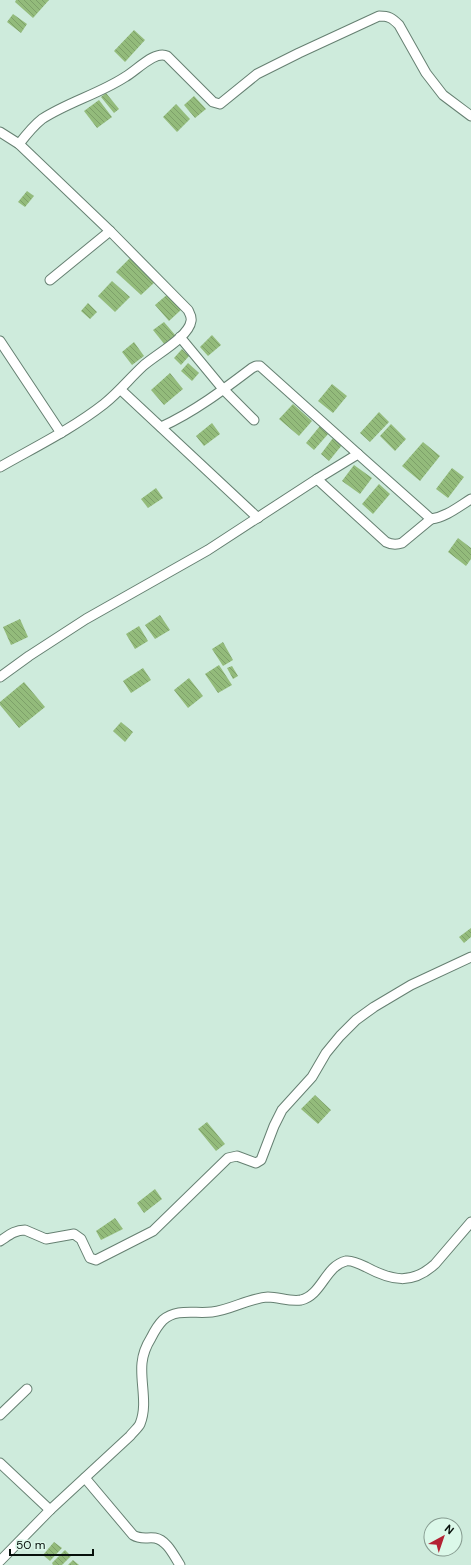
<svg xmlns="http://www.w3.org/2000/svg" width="471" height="1565" font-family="'DM Sans',sans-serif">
  <defs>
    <pattern id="building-back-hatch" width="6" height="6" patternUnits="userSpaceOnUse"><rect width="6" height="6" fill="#93bb7b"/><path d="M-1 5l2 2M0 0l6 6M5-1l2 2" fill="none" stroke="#7da069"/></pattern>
  </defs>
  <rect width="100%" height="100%" fill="#ceebdc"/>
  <g fill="url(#building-back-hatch)">
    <path d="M16,0H49L33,18L15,2Z"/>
    <path d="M13,14L27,24L21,33L7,22Z"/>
    <path d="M134,30L145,40L125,62L114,51Z"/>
    <path d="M106,93L119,109L114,113L101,97Z"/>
    <path d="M194,96L206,109L195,118L184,105Z"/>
    <path d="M99,100L112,117L97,128L84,111Z"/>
    <path d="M176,104L190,119L177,132L163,117Z"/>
    <path d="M27,191L34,196L25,207L18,202Z"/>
    <path d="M131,257L156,281L141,295L116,272Z"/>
    <path d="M112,281L130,297L115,312L98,296Z"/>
    <path d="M169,293L182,309L169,321L155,305Z"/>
    <path d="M88,303L97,312L90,319L81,311Z"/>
    <path d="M164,322L176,336L165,345L153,330Z"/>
    <path d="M212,335L221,345L208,356L200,347Z"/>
    <path d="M134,342L144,356L132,365L122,352Z"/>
    <path d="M182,349L189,356L181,365L174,358Z"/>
    <path d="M188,363L199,373L192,381L181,371Z"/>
    <path d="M170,373L183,389L164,405L151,390Z"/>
    <path d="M332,384L347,396L333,413L318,401Z"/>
    <path d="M293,404L312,421L299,436L279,419Z"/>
    <path d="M379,412L389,422L370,442L360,433Z"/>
    <path d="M212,423L220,434L204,446L196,436Z"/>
    <path d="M391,424L406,439L395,451L380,436Z"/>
    <path d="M320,426L329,433L314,450L306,443Z"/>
    <path d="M333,438L342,445L329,461L321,454Z"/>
    <path d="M423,442L440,456L420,481L402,466Z"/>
    <path d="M354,465L372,478L360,494L342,481Z"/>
    <path d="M452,468L464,477L448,498L436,489Z"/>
    <path d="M379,484L390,494L373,514L362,504Z"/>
    <path d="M156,488L163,498L148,508L141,499Z"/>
    <path d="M458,538L471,548V559L466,566L448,552Z"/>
    <path d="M160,615L170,630L155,639L145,625Z"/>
    <path d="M20,619L28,637L11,645L3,627Z"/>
    <path d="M139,626L148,641L135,649L126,634Z"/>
    <path d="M223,642L233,660L223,666L212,649Z"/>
    <path d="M219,665L232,685L218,693L205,674Z"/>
    <path d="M232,666L238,676L233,679L227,668Z"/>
    <path d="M143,668L151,680L131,693L123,681Z"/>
    <path d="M189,678L203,696L188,708L174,690Z"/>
    <path d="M24,682L45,707L19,728L0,705V702Z"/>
    <path d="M121,722L133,732L125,742L113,731Z"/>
    <path d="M471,928V937L464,943L459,937Z"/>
    <path d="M315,1095L331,1110L318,1124L301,1109Z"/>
    <path d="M207,1122L225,1144L216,1151L198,1129Z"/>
    <path d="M155,1189L162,1199L144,1213L137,1203Z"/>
    <path d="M115,1218L123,1229L101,1240L96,1231Z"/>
    <path d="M54,1542L62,1548L50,1561L43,1555Z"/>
    <path d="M65,1550L71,1556L62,1565H53L52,1563Z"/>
    <path d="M73,1560L79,1565H68Z"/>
  </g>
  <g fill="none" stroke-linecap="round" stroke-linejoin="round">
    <defs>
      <g id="street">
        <path d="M0,132L19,144L110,231L188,310C190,314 192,317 191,321C189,337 155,355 143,366C129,379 119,392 104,404C72,429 35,447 0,467"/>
        <path d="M19,144C26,135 33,126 42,119C68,102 99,94 125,77C136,71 155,50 167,56L213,102L220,104L257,74L299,53L379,16C389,16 392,18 399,25L426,73L443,95L471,116"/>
        <path d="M50,280L110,231"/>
        <path d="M180,337L223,389L254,420"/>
        <path d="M0,341L61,433"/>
        <path d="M121,390L258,518"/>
        <path d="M161,427C194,412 223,390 252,368L256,366H260L358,454"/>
        <path d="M317,479L386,542C392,545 396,545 402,543L431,519"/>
        <path d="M0,677L29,656L86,619L208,550L317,479L358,454L431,519C446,517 458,507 471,499"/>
        <path d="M0,1241C8,1236 14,1230 25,1230L46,1239L74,1234L81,1239L90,1258L96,1260L153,1231L228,1158L237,1156L256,1163L261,1160L274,1126L282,1110L312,1077L326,1053L340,1036L356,1020L374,1007L411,985L471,957"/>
        <path d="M0,1415L27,1389"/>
        <path d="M0,1463L50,1510"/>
        <path d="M85,1478L133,1535C141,1540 147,1537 155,1538C167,1540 174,1556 180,1565"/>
        <path d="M0,1561L50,1510L130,1436C133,1432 138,1428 140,1424C148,1405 140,1382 142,1363C143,1353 146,1346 151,1338C154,1332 158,1325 163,1320C177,1308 195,1314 212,1312C231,1310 249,1298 268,1297C279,1297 290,1302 301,1300C322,1295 325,1266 346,1261C352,1260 360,1264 366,1267C392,1281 412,1285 435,1264L471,1222"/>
      </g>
    </defs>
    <use href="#street" stroke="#668072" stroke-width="11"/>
    <use href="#street" stroke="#fff" stroke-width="9"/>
  </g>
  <g transform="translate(443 1537) rotate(40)"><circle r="19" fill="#dbf8e9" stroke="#869b90"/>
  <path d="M0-3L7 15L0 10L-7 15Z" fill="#b42234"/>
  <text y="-6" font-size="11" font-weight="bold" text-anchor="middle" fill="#07100b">N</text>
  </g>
  <path d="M10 1549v6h83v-6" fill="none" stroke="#07100b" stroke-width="2"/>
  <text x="16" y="1549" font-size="12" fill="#07100b" stroke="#dbf8e9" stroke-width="3" paint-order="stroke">50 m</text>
</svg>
